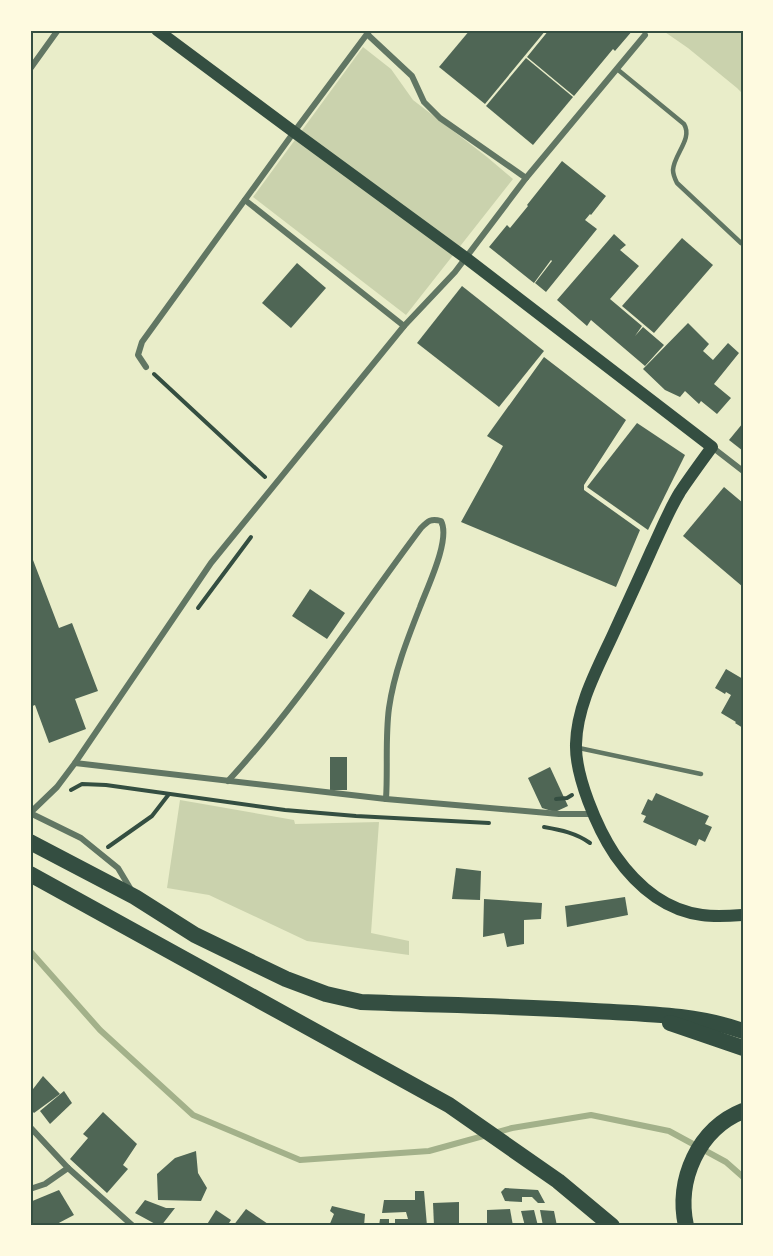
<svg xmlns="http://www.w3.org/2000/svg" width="773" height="1256" font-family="Literata,serif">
  <rect width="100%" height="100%" fill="#e9edc9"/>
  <g fill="#cad2ad">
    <path d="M662,30H743V94L737,88L688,48Z"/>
    <path d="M363,47L391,69L413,100L487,157L513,179L406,315L253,197Z"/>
    <path d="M180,800L294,820L295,824L379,822L371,933L409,941V955L307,941L209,895L167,888Z"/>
  </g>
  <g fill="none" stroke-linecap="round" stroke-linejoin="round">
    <path stroke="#a3b18a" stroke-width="6" d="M30,951L100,1030L193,1115L300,1160L429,1151L512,1128L591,1115L669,1131L726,1162L743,1177"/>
  </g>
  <g fill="#4f6655">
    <path d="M470,30H546L485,104L439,67Z"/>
    <path d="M549,30H633L615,51L613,49L574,96L527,57Z"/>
    <path d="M526,58L573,97L533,145L486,106Z"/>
    <path d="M562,161L606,196L591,215L590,214L585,220L597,229L546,292L535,283L552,261L551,260L534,283L489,247L507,225L510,228L528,206L527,205Z"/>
    <path d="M614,234L626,245L620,250L639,266L610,299L642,326L635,336L643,327L664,345L645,366L591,320L587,326L557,300Z"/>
    <path d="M682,238L713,265L654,333L622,306Z"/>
    <path d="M297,263L326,288L291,328L262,303Z"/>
    <path d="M462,286L544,351L499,407L417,343Z"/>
    <path d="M688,323L709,344L703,351L713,360L728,343L739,353L714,384L731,398L717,414L701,401L699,404L685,391L680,397L665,390L643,369Z"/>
    <path d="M544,357L626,420L584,485V490L640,530L616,587L461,522L503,446L487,436Z"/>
    <path d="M637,423L685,455L648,530L587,487Z"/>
    <path d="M743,423V451L729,440Z"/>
    <path d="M724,487L743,503V587L683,536Z"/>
    <path d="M33,560L59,628L72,623L98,691L75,699L86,729L49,743L35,705L30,707V561Z"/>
    <path d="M310,589L345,613L327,639L292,616Z"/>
    <path d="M726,669L743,679V728L735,723L736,722L721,713L731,695L726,692L725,694L715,688Z"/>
    <rect x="330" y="757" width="17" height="33"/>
    <path d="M550,767L568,806L555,812L542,808L528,778Z"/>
    <path d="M656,793L709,816L705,824L712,827L705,842L699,839L696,846L643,822L646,816L641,814L648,799L652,801Z"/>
    <path d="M456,868L481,871L480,900L452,899Z"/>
    <path d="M625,897L628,915L567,927L565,906Z"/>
    <path d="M484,899L542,903L541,919L524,920V944L507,947L504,933L483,937Z"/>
    <path d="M43,1076L60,1094L34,1113L30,1109V1093Z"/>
    <path d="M64,1091L72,1103L50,1124L40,1111Z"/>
    <path d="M103,1112L137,1144L123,1165L128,1169L107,1193L70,1159L88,1138L83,1134Z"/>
    <path d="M196,1151L198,1173L207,1188L201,1201L158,1200L157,1174L175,1158Z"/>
    <path d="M505,1188L538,1190L545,1203H538L532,1197H522V1202L505,1201L501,1192Z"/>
    <path d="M59,1190L74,1215L53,1226H30V1202Z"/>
    <path d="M415,1191H424L427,1226H395V1219H408L406,1212L382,1213L384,1200H415Z"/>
    <path d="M145,1200L166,1208H175L161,1226H159L135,1213Z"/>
    <path d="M459,1202V1226H434L433,1203Z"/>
    <path d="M332,1206L365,1214L364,1226H329L334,1214L330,1211Z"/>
    <path d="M246,1209L271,1226H233Z"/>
    <path d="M510,1209L513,1226H487V1210Z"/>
    <path d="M216,1210L231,1220L227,1226H206Z"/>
    <path d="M534,1210L538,1226H525L521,1211Z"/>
    <path d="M540,1210L554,1211L557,1226H543Z"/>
    <path d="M380,1219H389V1226H379Z"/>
  </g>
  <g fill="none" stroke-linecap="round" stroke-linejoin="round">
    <g stroke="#344e41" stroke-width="4">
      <path d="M154,374L265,477"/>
      <path d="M198,608L251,537"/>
      <path d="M71,790L82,784L106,785L285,810L356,816L489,823"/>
      <path d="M556,799L567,798L572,795"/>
      <path d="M544,827C561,830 576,833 590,843"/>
      <path d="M108,847L152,816L169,794"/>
    </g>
    <g stroke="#617663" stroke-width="4.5">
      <path d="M617,69L684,124C693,139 674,154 673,170C673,175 675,179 677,183L741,243"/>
      <path d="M579,748L701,774"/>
    </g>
    <g stroke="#617663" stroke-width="6">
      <path d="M367,34L412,76L424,102L440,118L526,178"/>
      <path d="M30,69L58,30"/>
      <path d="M245,200L404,326"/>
      <path d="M146,367L138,355L142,342L294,132L370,30"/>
      <path d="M712,447L743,471"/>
      <path d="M75,763L386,799L559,814H593"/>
      <path d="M228,781C300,703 357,613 421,528C428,521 431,518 441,521C451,539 427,588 420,607C407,640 394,673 389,708C385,738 388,769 386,799"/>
      <path d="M30,813L57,787L75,763L211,563L404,326L455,272L526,178L645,35"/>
      <path d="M30,813L81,838L118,868L130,888"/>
      <path d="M30,1127L68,1168L133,1226"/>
      <path d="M30,1189L45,1184L68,1168"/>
    </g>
    <path stroke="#344e41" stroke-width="12" d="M157,30L294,132L466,258L712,447C701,462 690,477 680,492C669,510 661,530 652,549C640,576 628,602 616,628C600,664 577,703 576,744C575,776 597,828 615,855C636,885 664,910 702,915C716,917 729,916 743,915"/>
    <g stroke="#344e41" stroke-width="16">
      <path d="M30,842L135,897L195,935L286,979L326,994L361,1002C439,1005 516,1006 594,1011C644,1014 695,1014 743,1031"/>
      <path d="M30,874L449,1105L558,1181L612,1226"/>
      <path d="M670,1023L743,1048"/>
      <path d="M686,1226C676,1180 698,1129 743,1111"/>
    </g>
  </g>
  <rect width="773" height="1256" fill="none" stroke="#fefae0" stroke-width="63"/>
  <rect x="32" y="32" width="710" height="1192" fill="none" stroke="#344e41" stroke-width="2"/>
</svg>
